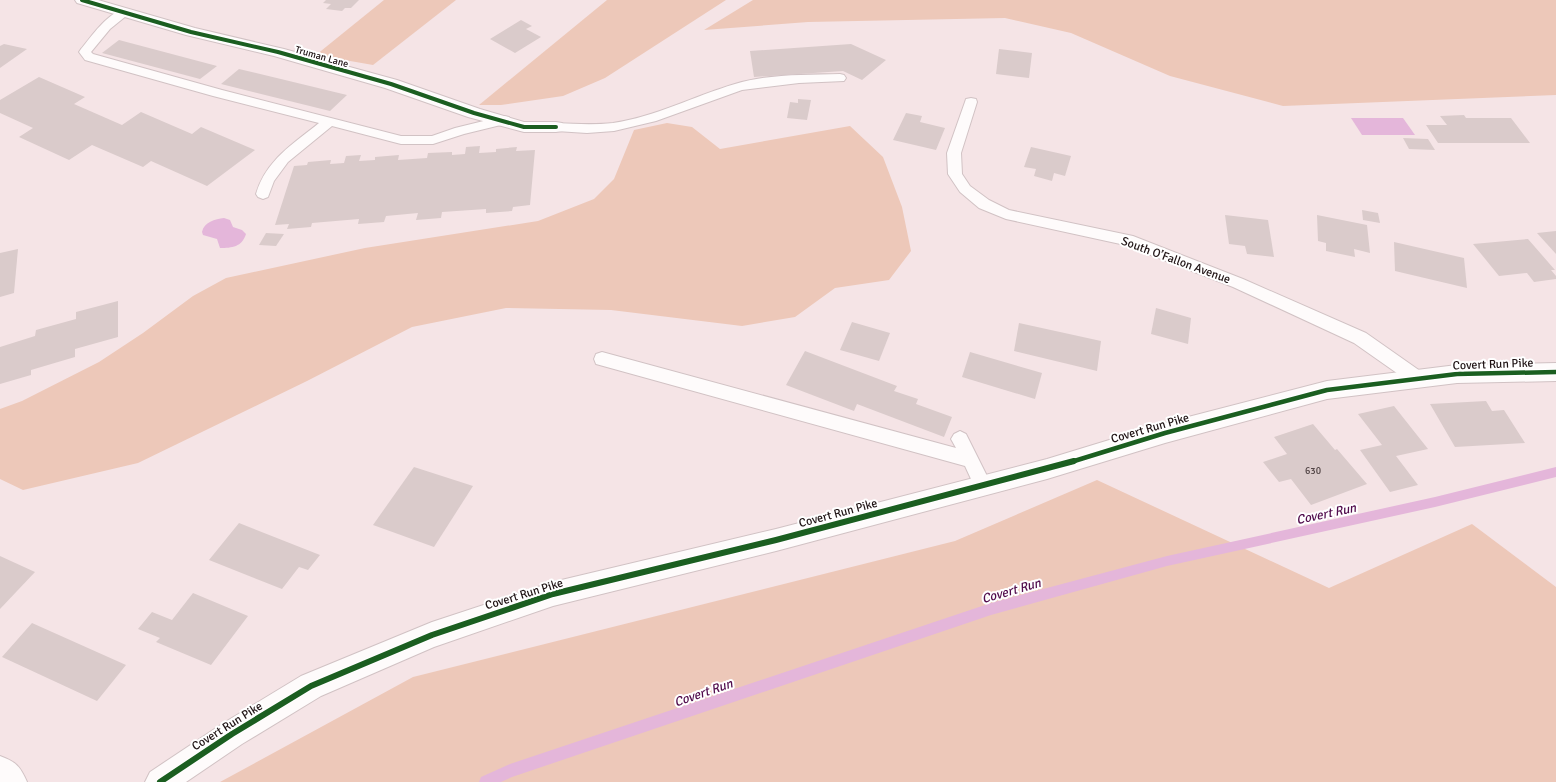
<svg xmlns="http://www.w3.org/2000/svg" width="1556" height="782" font-family="Signika,sans-serif">
  <rect width="100%" height="100%" fill="#f5e4e6"/>
  <g fill="#edc8b9">
    <path d="M384,0H456L373,65L316,55Z"/>
    <path d="M607,0H726L605,78L563,96L501,105H479Z"/>
    <path d="M753,0H1556V95L1283,106L1170,76L1071,33L1005,18L808,22L704,30Z"/>
    <path d="M667,123L692,127L720,149L850,126L883,157L902,207L911,251L889,280L835,288L795,317L742,326L611,310L506,308L412,327L307,381L138,463L23,490L0,479V409L22,401L99,362L143,333L193,296L226,278L365,248L538,221L594,199L614,179L634,130Z"/>
    <path d="M1097,480L1329,588L1472,524L1556,587V782H220L413,677L955,541Z"/>
  </g>
  <g fill="#e4b6da">
    <path d="M1351,118H1403L1415,135H1362Z"/>
    <path d="M224,218L230,220L233,227L242,230L246,234C242,247 232,248 220,248L217,239L203,235L202,232C204,222 215,219 224,218Z"/>
  </g>
  <g fill="none" stroke-linecap="round" stroke-linejoin="round">
    <path fill="#e4b6da" fill-rule="evenodd" d="M1556,467V477L1435,507L1167,566L991,615L512,777L501,782H479L481,777L510,764L991,603L1167,556L1435,497Z"/>
  </g>
  <g fill="#dacbcb">
    <path d="M326,0H359L351,8H345L342,11L326,9L331,4L323,3Z"/>
    <path d="M521,20L532,26L526,29L541,37L515,53L490,39Z"/>
    <path d="M119,40L217,66L200,79L102,53Z"/>
    <path d="M4,44L27,49L0,68V46Z"/>
    <path d="M851,44L886,60L862,80L843,71L754,77L750,51Z"/>
    <path d="M999,49L1032,53L1029,78L996,74Z"/>
    <path d="M239,69L347,95L330,111L221,84Z"/>
    <path d="M39,77L85,97L74,104L122,125L141,112L192,134L201,127L255,150L207,186L151,161L143,167L92,145L69,160L19,137L33,128L0,113V100Z"/>
    <path d="M798,99L811,100L807,120L787,118L790,102L798,103Z"/>
    <path d="M906,113L922,116L920,122L945,128L936,150L893,140Z"/>
    <path d="M1464,115L1466,118H1511L1530,143H1438L1426,125H1447L1440,116Z"/>
    <path d="M1403,138L1428,139L1435,150L1409,149Z"/>
    <path d="M480,146L479,153L496,152V149L517,147L516,151L535,150L530,205L513,207L512,211L486,213V209L442,212L441,218L416,220L418,213L386,216L384,222L358,224L359,219L312,223L311,227L287,229L289,224L275,225L294,166L307,165L308,162L331,160L330,164L344,163L346,156L361,155L359,161L375,160V157L399,155L398,160L427,158L428,153L452,152V155L465,154L466,147Z"/>
    <path d="M1031,147L1071,156L1065,176L1054,173L1052,181L1034,176L1036,169L1024,167Z"/>
    <path d="M1362,210L1378,213L1380,223L1363,220Z"/>
    <path d="M1225,215L1268,220L1274,257L1247,254L1245,246L1229,244Z"/>
    <path d="M1317,215L1367,225L1370,253L1354,249L1355,257L1326,251V243L1318,241Z"/>
    <path d="M1556,231V254L1537,233Z"/>
    <path d="M266,233L284,234L276,246L259,245Z"/>
    <path d="M1528,239L1555,270H1551L1556,276V279L1534,282L1527,273L1499,276L1473,244Z"/>
    <path d="M1394,242L1464,258L1467,288L1395,271Z"/>
    <path d="M18,249L14,293L0,297V253Z"/>
    <path d="M118,301V337L75,349V357L31,370V375L0,384V347L35,336L36,330L76,319V312Z"/>
    <path d="M1156,308L1191,318L1188,344L1151,334Z"/>
    <path d="M852,322L890,333L879,361L840,350Z"/>
    <path d="M1019,323L1101,341L1097,371L1014,351Z"/>
    <path d="M805,351L897,386L894,391L918,399L916,404L952,417L944,437L857,404L854,411L786,385Z"/>
    <path d="M970,352L1042,373L1035,399L962,377Z"/>
    <path d="M1486,401L1492,411L1504,410L1525,443L1455,447L1430,404Z"/>
    <path d="M1394,406L1428,449L1396,456L1418,485L1390,492L1360,450L1382,445L1358,414Z"/>
    <path d="M1313,424L1335,450L1337,449L1367,484L1311,505L1291,479L1279,482L1263,462L1287,454L1274,437Z"/>
    <path d="M414,467L473,486L434,547L373,525Z"/>
    <path d="M239,523L320,555L308,570L299,567L282,589L209,560Z"/>
    <path d="M0,556L35,572L0,609Z"/>
    <path d="M193,593L248,616L211,665L156,642L160,638L138,629L152,612L172,620Z"/>
    <path d="M32,623L126,665L97,701L2,657Z"/>
  </g>
  <g fill="none" stroke-linecap="round" stroke-linejoin="round">
    <defs>
      <g id="service">
        <path d="M125,9L129,10L131,12L110,29L91,52L93,54L222,90L401,136H432L455,128L504,116L509,117L511,120L509,123L464,134L433,144H401L332,126L288,162L274,181L268,197L263,199L258,197L256,194C266,160 293,144 319,123L213,96L85,60L79,52L81,49C92,36 107,13 125,9Z"/>
        <path d="M840,74L844,75L846,78L844,81L799,83L742,90L656,121L614,131L587,133L556,131L551,130L549,127L551,124L556,123C575,124 594,125 613,123C655,117 694,96 735,84C768,74 805,75 840,74Z"/>
        <path d="M971,98L976,99L977,102L961,153L962,174L970,186L989,200L1009,210L1133,236L1243,279L1366,333L1423,373L1425,378L1423,383L1417,385L1411,383L1354,343L1233,287L1125,245L1006,219L979,208L960,192L948,174L947,153L965,102L966,99Z"/>
        <path d="M602,352L956,448L951,439L954,434L960,431L966,434L992,486L989,492L983,494L977,492L965,466L596,364L594,359L596,354Z"/>
      </g>
      <g id="minor">
        <path d="M75,0H98L195,28L284,49L397,80L480,109L524,122H556L562,123L565,127L562,131L556,132H524L468,117L385,88L274,56L186,35L77,3Z"/>
        <path d="M0,756C16,762 20,766 27,782H0Z"/>
      </g>
      <path id="tertiary" d="M1556,363V381L1457,383L1327,399L1165,443L1047,479L776,551L553,606L434,647L321,696L242,744L186,782H145L150,772L222,724L301,676L432,622L553,582L776,529L1047,459L1165,423L1327,381L1457,365Z"/>
    </defs>
    <use href="#service" stroke="#d1c2c4" stroke-width="2"/>
    <use href="#minor" stroke="#d1c2c4" stroke-width="2"/>
    <use href="#tertiary" stroke="#d1c2c4" stroke-width="2"/>
    <use href="#service" fill="#fefbfb" fill-rule="evenodd"/>
    <use href="#minor" fill="#fefbfb" fill-rule="evenodd"/>
    <use href="#tertiary" fill="#fefbfb" fill-rule="evenodd"/>
    <defs>
      <path id="cycleway-far2" d="M82,0L191,32L278,52L391,84L474,113L524,127H556"/>
      <path id="cycleway-far1" d="M1071,462L1165,433L1327,390L1457,374L1556,372"/>
      <path id="cycleway" d="M160,782L232,734L311,686L432,635L553,594L776,540L1074,461"/>
    </defs>
    <use href="#cycleway-far2" stroke="#fff" stroke-width="6"/>
    <use href="#cycleway-far1" stroke="#fff" stroke-width="7"/>
    <use href="#cycleway" stroke="#fff" stroke-width="8"/>
    <use href="#cycleway-far2" stroke="#1b5e20" stroke-width="4"/>
    <use href="#cycleway-far1" stroke="#1b5e20" stroke-width="4.5"/>
    <use href="#cycleway" stroke="#1b5e20" stroke-width="6"/>
  </g>
  <g text-anchor="middle" stroke-width="4" stroke-linejoin="round" paint-order="stroke">
    <g font-size="10" fill="#1f1314" stroke="#fff">
      <text transform="translate(322 56) rotate(16)" y="4">Truman Lane</text>
    </g>
    <g font-size="10" fill="#504344">
      <text x="1313" y="474">630</text>
    </g>
    <g font-size="12" fill="#1f1314" stroke="#fff">
      <text transform="translate(1176 260) rotate(20)" y="4">South O’Fallon Avenue</text>
      <text transform="translate(1493 364) rotate(-2)" y="4">Covert Run Pike</text>
      <text transform="translate(1150 428) rotate(-16)" y="4">Covert Run Pike</text>
      <text transform="translate(838 513) rotate(-15)" y="4">Covert Run Pike</text>
      <text transform="translate(524 594) rotate(-17)" y="4">Covert Run Pike</text>
      <text transform="translate(227 726) rotate(-32)" y="4">Covert Run Pike</text>
    </g>
    <g font-size="13" font-style="italic" fill="#510c4c" stroke="#fff">
      <text transform="translate(1326 513) rotate(-12)" y="5">Covert Run</text>
      <text transform="translate(1011 590) rotate(-16)" y="5">Covert Run</text>
      <text transform="translate(703 692) rotate(-19)" y="5">Covert Run</text>
    </g>
  </g>
</svg>
